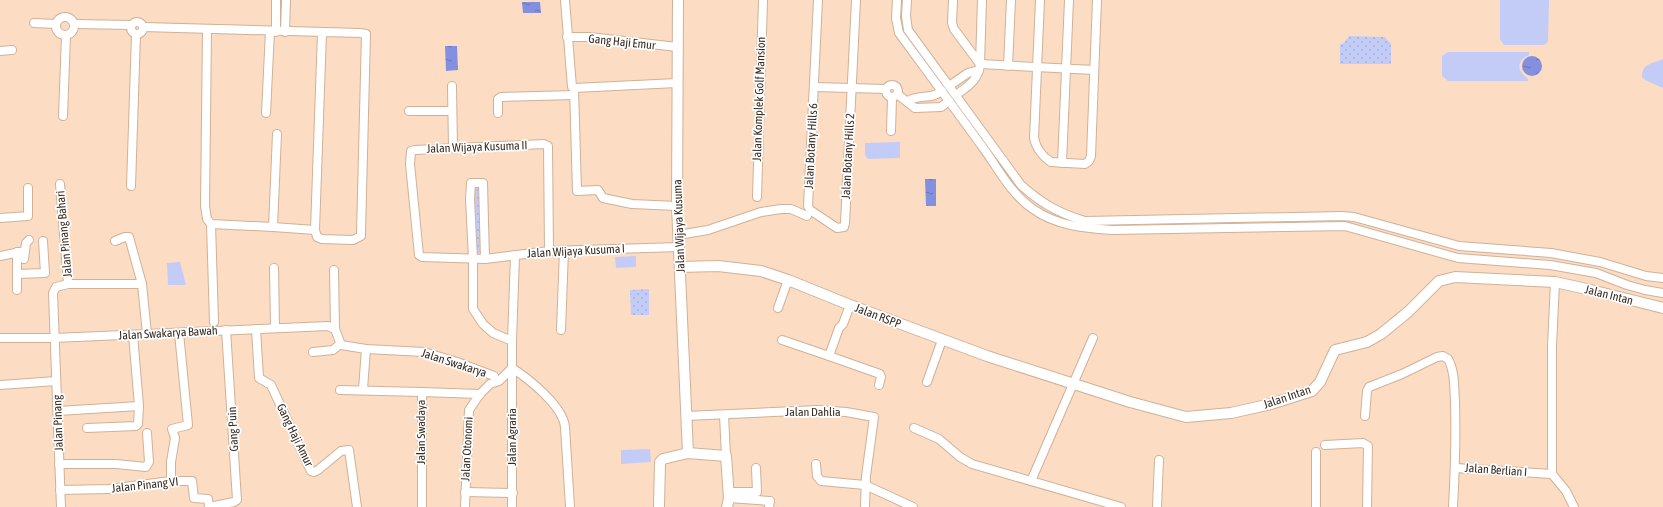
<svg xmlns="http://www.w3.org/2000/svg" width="1663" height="507" font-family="'Asap Condensed',sans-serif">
  <defs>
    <pattern id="park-dots" width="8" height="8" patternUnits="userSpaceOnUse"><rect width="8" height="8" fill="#c3ccf6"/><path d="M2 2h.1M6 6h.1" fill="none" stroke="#a8afd3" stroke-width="1.8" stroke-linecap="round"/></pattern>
    <pattern id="water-ripples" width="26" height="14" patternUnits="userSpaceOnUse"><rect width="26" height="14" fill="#838fdf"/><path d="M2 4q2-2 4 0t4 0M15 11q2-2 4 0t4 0" fill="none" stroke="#6c75b4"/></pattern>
  </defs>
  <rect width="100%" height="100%" fill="#fcddc3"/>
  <g fill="#c3ccf6">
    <path d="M1500,0H1549L1548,42L1544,45H1504L1500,39Z"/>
    <path d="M1448,52H1529V55C1515,62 1517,70 1528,79V81H1448L1442,76V56Z"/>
    <path d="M1663,59V88L1645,80L1642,77C1642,63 1652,64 1663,59Z"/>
    <path d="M900,142V158L868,159L865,155V143Z"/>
    <path d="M636,256V267L616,268L615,257Z"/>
    <path d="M180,262L186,285H168L167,263Z"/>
    <path d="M650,449L651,462L621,464V450Z"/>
  </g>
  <g fill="url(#park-dots)">
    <path d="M1349,36L1385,37L1391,44V64H1340V44L1344,43Z"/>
    <path d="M471,183H483L485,253H474Z"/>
    <path d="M649,289V315H631L630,290Z"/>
  </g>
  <g fill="url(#water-ripples)">
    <path d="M522,2H540L541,13H523Z"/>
    <path d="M445,46H457L458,70L446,71Z"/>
    <circle cx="1532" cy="66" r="10"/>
    <path d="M925,179H936V206H926Z"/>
  </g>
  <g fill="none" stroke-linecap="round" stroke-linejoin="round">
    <defs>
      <g id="minor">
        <path d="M565,0L572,87L574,88L577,191L598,190L603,198L632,204L677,206"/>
        <path d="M818,0L808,206L810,210L837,228L844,227L845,223L856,0"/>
        <path d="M897,0L896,18L899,33C927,71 956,110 984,149C999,170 1011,194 1033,209C1057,226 1084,228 1112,230L1345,226L1458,258L1550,265L1596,273L1627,285L1645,290L1663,293"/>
        <path d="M907,0L906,16L908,30L1021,185C1041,203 1058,213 1085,221L1342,216L1354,217L1459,246L1551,253L1600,262L1646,276L1663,278"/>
        <path d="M953,0L952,23L954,29L980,64"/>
        <path d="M1040,0L1034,138C1036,148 1043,157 1051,162L1085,164L1089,161L1091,156L1097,0"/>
        <circle cx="65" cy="26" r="9"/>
        <circle cx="137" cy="28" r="6"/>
        <path d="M34,23L56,24"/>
        <path d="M75,24L131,25"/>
        <path d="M143,27L360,33L366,34L361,233V236L353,240L322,239L317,237L315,230L322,33"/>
        <path d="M207,30L205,206L207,219L211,224L273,227L315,230"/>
        <path d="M276,32V0"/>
        <path d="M285,32L286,0"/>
        <path d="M567,37H590L677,47"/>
        <path d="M0,51L12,50"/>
        <path d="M980,64L982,0"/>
        <path d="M1008,66L1011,0"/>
        <circle cx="892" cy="91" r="6"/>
        <path d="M452,86L453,148"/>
        <path d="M949,86L968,73L979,70"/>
        <path d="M815,87L886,89"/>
        <path d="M574,88L677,83"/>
        <path d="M897,94L915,108L941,107L949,101"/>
        <path d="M956,95C967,87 979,80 980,64L1094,70"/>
        <path d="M908,101C919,94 931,100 942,91"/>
        <path d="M409,111H452"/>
        <path d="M266,113L270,31"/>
        <path d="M498,113V99L501,97L574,95"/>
        <path d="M63,116L66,36"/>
        <path d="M891,131L892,98"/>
        <path d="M1062,163L1069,0"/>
        <path d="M60,184L68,284"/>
        <path d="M131,186L136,34"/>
        <path d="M757,197L763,0"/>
        <path d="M0,218L28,216V188"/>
        <path d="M211,224L214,322"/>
        <path d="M273,227L277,134"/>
        <path d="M678,235L708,230L761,212L781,209H791L807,216"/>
        <path d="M115,241L125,237H129L142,284"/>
        <path d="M549,251L548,146L544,144L415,150L411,151L410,164L419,255L422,257L485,259L549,251L679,247"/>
        <path d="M17,252V290"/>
        <path d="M0,256L25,251"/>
        <path d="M24,259L26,243L29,240"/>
        <path d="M485,259L483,183H471L470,199L473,259V309L483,324L493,333L512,341"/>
        <path d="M274,268L275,328"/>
        <path d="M334,270L335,329"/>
        <path d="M17,274L45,273L43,241"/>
        <path d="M1555,282L1552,346V474L1566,491L1574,507"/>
        <path d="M778,308L788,280"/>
        <path d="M256,329L259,378L271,385L311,471L314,472L318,470L341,451L349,450L357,507"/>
        <path d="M335,329L341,345L366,349L424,352L457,362L494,376"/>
        <path d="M561,330L564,250"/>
        <path d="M0,338H54L328,326L335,329"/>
        <path d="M782,340L829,356L839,328L843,324L850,305"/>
        <path d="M313,352L333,350L340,344"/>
        <path d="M829,356L880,374L881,377L879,385"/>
        <path d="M512,368C529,379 563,406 565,427L570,507"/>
        <path d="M927,382L942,340"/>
        <path d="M0,385L56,381"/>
        <path d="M363,389L366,349"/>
        <path d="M340,390L422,392"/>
        <path d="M58,411L139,406"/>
        <path d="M724,415L726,456"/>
        <path d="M686,416L819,410L846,412L874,417L866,476L865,507"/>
        <path d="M1365,416L1367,391L1369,387L1402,374L1437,357L1443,356L1448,359C1455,371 1454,388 1455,401C1456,437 1455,472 1453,507"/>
        <path d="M87,428L136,426L138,424L139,406L133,335"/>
        <path d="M914,428L939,439L960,457L972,464L1121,507"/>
        <path d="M1325,445L1363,443L1368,446L1367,507"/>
        <path d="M59,464H116L146,467L149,462L147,433"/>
        <path d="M816,464L817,476L821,481L865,485L913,507"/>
        <path d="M1456,468L1552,474"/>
        <path d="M171,481V462L175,438L172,429L188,425L179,333"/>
        <path d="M1031,481L1093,338"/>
        <path d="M60,490L109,489L171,481H192L194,498L208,499L209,507"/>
        <path d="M465,492L513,493"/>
        <path d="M728,492H757L756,468"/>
        <path d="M729,498L770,501L769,507"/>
        <path d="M61,507L53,293L56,287L68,284H142L147,334"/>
        <path d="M209,507L234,502L237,500L226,330"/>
        <path d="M422,507V392L480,394"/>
        <path d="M465,507L469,410L480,394L490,384L499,381L512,368"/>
        <path d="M512,507V341L515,255"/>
        <path d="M1157,507L1159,460"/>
        <path d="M1316,507V452"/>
      </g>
      <g id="tertiary">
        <path d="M678,0L677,206L688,453"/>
        <path d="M680,267L718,266L761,271L788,280L850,305L987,356L1130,402L1186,417L1231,413L1271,404L1312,391L1320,382L1335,350L1367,342L1381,334L1408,312L1439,281L1455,277L1555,282L1591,290L1663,308"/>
        <path d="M659,507L660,462L663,459L688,453L726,456L729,498L727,507"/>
      </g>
    </defs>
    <use href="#minor" stroke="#cfb199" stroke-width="10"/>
    <use href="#tertiary" stroke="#cfb199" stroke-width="12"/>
    <use href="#minor" stroke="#fff" stroke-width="8"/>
    <use href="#tertiary" stroke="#fff" stroke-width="10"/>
  </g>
  <g text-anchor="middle" stroke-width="3.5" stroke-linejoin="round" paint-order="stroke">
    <g font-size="12" fill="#382c22" stroke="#fff">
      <text transform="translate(622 42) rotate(6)" y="4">Gang Haji Emur</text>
      <text transform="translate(759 99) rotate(-88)" y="4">Jalan Komplek Golf Mansion</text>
      <text transform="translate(811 146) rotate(-87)" y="4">Jalan Botany Hills 6</text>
      <text transform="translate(477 147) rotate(-2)" y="4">Jalan Wijaya Kusuma II</text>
      <text transform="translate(848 156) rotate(-87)" y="4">Jalan Botany Hills 2</text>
      <text transform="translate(679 226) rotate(-92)" y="4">Jalan Wijaya Kusuma</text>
      <text transform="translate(64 234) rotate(-95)" y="4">Jalan Pinang Bahari</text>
      <text transform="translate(576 251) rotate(-3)" y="4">Jalan Wijaya Kusuma I</text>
      <text transform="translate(1609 295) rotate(14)" y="4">Jalan Intan</text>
      <text transform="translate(878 316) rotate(21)" y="4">Jalan RSPP</text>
      <text transform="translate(168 333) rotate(-3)" y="4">Jalan Swakarya Bawah</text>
      <text transform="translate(454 363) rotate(18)" y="4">Jalan Swakarya</text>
      <text transform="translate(1287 397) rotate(-19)" y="4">Jalan Intan</text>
      <text x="813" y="416">Jalan Dahlia</text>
      <text transform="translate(58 423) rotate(-92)" y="4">Jalan Pinang</text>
      <text transform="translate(233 429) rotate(-93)" y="4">Gang Puin</text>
      <text transform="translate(421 432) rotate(-90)" y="4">Jalan Swadaya</text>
      <text transform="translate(295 435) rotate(64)" y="4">Gang Haji Amur</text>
      <text transform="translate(512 437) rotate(-90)" y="4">Jalan Agraria</text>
      <text transform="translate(467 449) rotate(-87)" y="4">Jalan Otonomi</text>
      <text transform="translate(1496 470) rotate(4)" y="4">Jalan Berlian I</text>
      <text transform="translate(145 485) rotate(-6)" y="4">Jalan Pinang VI</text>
    </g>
  </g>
</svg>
